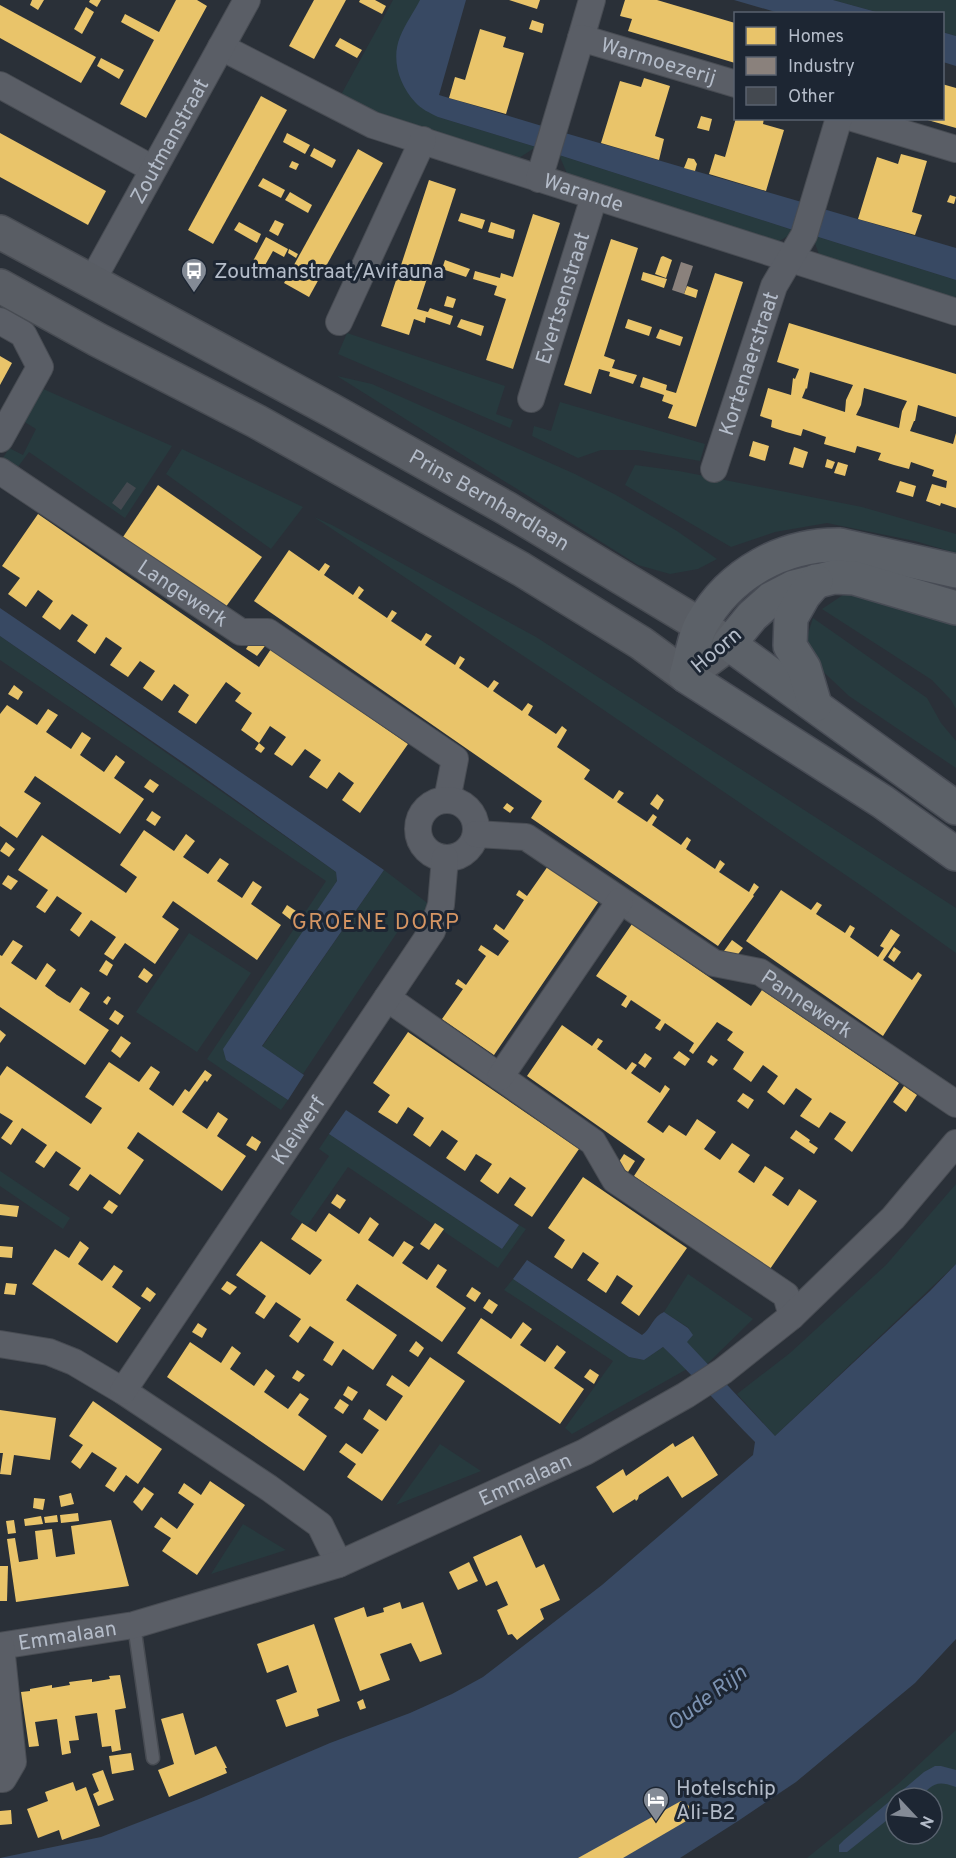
<svg xmlns="http://www.w3.org/2000/svg" width="956" height="1858" font-family="Overpass,sans-serif">
  <rect width="100%" height="100%" fill="#2a3038"/>
  <g fill="#273a3e" fill-rule="evenodd">
    <path d="M393,0H421L438,117L536,147L511,163L345,100L342,93Z"/>
    <path d="M833,0H956V36L943,32L942,14L880,13Z"/>
    <path d="M559,155L796,231L776,243L569,178Z"/>
    <path d="M812,235L956,280V303L821,260Z"/>
    <path d="M347,333L505,386L496,414L513,420L510,428L338,354Z"/>
    <path d="M337,376L372,384L575,474L616,495L677,531L717,559L698,569L670,574L638,565Z"/>
    <path d="M41,388L172,446L125,518L29,452L14,472L0,463L9,448L23,455L36,429L23,421Z"/>
    <path d="M560,402L705,444L700,461L638,450H601L578,458L532,436L534,426L551,431Z"/>
    <path d="M182,449L303,507L271,549L166,474Z"/>
    <path d="M635,465L679,471L862,507L956,534V553L915,541L827,523L775,532L731,547L625,485Z"/>
    <path d="M314,517L332,525L536,637L956,908V953L869,891L570,687Z"/>
    <path d="M846,593L956,621V709L951,700L932,680L822,609Z"/>
    <path d="M813,618L927,698L941,723L956,741V768L849,696L813,662L804,646Z"/>
    <path d="M0,636L336,872L337,881L226,1060L288,1100L281,1110L207,1059L326,881L0,660Z"/>
    <path d="M384,870L430,905L426,927L408,916L303,1074L262,1047Z"/>
    <path d="M189,933L251,973L197,1052L136,1012Z"/>
    <path d="M329,1134L502,1249L519,1225L526,1229L498,1268L348,1167L307,1226L290,1214L329,1156L319,1149Z"/>
    <path d="M0,1171L70,1218L63,1229L0,1186Z"/>
    <path d="M956,1184V1264L775,1436L737,1394L790,1353L886,1265Z"/>
    <path d="M688,1274L753,1319L706,1365L686,1342L689,1328L664,1312Z"/>
    <path d="M513,1279L629,1357L644,1360L663,1347L687,1369L572,1434L565,1428L613,1361L504,1290Z"/>
    <path d="M440,1444L481,1471L396,1505Z"/>
    <path d="M243,1524L286,1550L211,1574Z"/>
    <path d="M956,1730V1858H807L897,1785ZM896,1798H932V1834H896Z"/>
  </g>
  <g fill="#384963">
    <path d="M420,0H466L439,95L542,126L536,147L438,117C430,113 421,109 415,102C399,85 391,59 400,37C405,24 414,12 420,0Z"/>
    <path d="M734,0H833L880,13H779Z"/>
    <path d="M942,32L956,36V66L943,62Z"/>
    <path d="M565,133L805,203L796,231L559,155Z"/>
    <path d="M820,208L956,248V280L812,235Z"/>
    <path d="M0,608L384,870L262,1046L304,1075L288,1100L226,1060L223,1049L337,881L336,872L191,768L0,636Z"/>
    <path d="M346,1110L519,1225L502,1249L329,1134Z"/>
    <path d="M527,1260L642,1335C651,1329 653,1316 664,1312L688,1328L693,1335L687,1342L775,1436L930,1291L956,1264V1639L915,1683L796,1782L738,1821L680,1858H0L101,1837L199,1799L330,1743L410,1713L452,1694L483,1677L602,1585L753,1455L755,1442C724,1411 695,1377 663,1347L644,1360L629,1357L513,1279Z"/>
    <path d="M935,1766H941L956,1770V1787C932,1778 934,1788 916,1797C911,1799 902,1798 896,1798V1813L847,1852H839V1845L844,1840L924,1772Z"/>
  </g>
  <g fill="#e9c46a" fill-rule="evenodd">
    <path d="M32,0H44L38,10L30,5Z"/>
    <path d="M90,0H101L97,7L89,2Z"/>
    <path d="M176,0H197L207,6L146,118L120,104L154,40L121,22L125,14L159,32Z"/>
    <path d="M314,0H346L314,59L289,46Z"/>
    <path d="M360,0H375L386,6L382,14L359,2Z"/>
    <path d="M509,0H540L537,9Z"/>
    <path d="M625,0H657L735,23V63L628,31L632,19L620,16Z"/>
    <path d="M0,5L96,57L81,83L0,38Z"/>
    <path d="M86,7L94,12L82,34L74,29Z"/>
    <path d="M532,20L544,24L542,33L529,29Z"/>
    <path d="M480,29L506,37L503,47L524,53L506,114L449,98L455,77L465,80Z"/>
    <path d="M340,38L362,50L357,58L335,46Z"/>
    <path d="M101,58L124,70L119,79L97,66Z"/>
    <path d="M644,78L670,86L655,136L664,139L659,160L601,143L620,81L641,87Z"/>
    <path d="M942,84L956,88V128L924,119L942,118Z"/>
    <path d="M261,96L287,110L213,244L188,230Z"/>
    <path d="M701,116L712,119L709,131L697,128Z"/>
    <path d="M736,118H764L763,124L784,130L766,191L709,174L715,154L725,157Z"/>
    <path d="M0,133L106,191L88,225L0,177Z"/>
    <path d="M287,133L310,145L305,154L283,142Z"/>
    <path d="M314,148L336,160L332,168L310,156Z"/>
    <path d="M358,149L383,163L309,297L284,283Z"/>
    <path d="M901,154L927,161L912,212L922,215L915,235L858,219L877,157L898,164Z"/>
    <path d="M688,158L694,159L697,164L695,171L684,168Z"/>
    <path d="M292,161L299,164L296,170L289,167Z"/>
    <path d="M263,178L285,190L281,198L258,186Z"/>
    <path d="M429,180L456,189L417,309L428,312L430,308L453,316L450,325L426,317L425,323L414,319L409,335L381,326Z"/>
    <path d="M290,192L312,205L308,213L285,200Z"/>
    <path d="M950,195L956,197L954,204L947,202Z"/>
    <path d="M461,213L485,220L482,229L458,221Z"/>
    <path d="M533,214L560,223L513,369L486,360L506,299L494,295L497,286L473,279L475,271L500,278L501,273L513,277Z"/>
    <path d="M275,220L284,224L278,236L269,231Z"/>
    <path d="M239,222L261,234L257,243L234,230Z"/>
    <path d="M491,222L515,230L513,239L488,232Z"/>
    <path d="M266,237L288,249L284,257L273,251L264,267L253,261Z"/>
    <path d="M611,239L638,248L604,356L615,360L612,368L637,375L633,384L609,376L610,372L599,369L591,394L564,385Z"/>
    <path d="M289,249L298,254L296,258L288,253Z"/>
    <path d="M663,256L672,260L666,278L655,274L661,257Z"/>
    <path d="M445,260L470,269L466,277L442,269Z"/>
    <path d="M643,272L667,279L664,288L641,280Z"/>
    <path d="M715,273L743,282L696,427L668,418L673,405L662,401L664,395L640,387L643,377L667,385L666,390L676,393Z"/>
    <path d="M687,286L698,290L696,298L684,294Z"/>
    <path d="M447,296L456,299L453,308L444,306Z"/>
    <path d="M461,319L484,326L481,336L457,327Z"/>
    <path d="M628,319L652,327L649,336L625,328Z"/>
    <path d="M789,323L956,374V417L918,405L915,421H914L910,431L953,444L956,433V508L941,503L940,506L926,501L932,484L946,488L947,481L932,476L934,470L911,462L909,469L894,465L878,460L881,453L857,446L855,453L824,444L826,437L803,429L801,436L786,432L771,427L772,420L760,416L768,388L791,395L793,378L795,379L799,369L777,362ZM810,372L853,385L846,400L845,412L802,398L806,388L807,389ZM864,388L907,401L902,411L899,428L856,415L861,405Z"/>
    <path d="M660,329L683,337L680,346L656,338Z"/>
    <path d="M0,356L12,363L0,385Z"/>
    <path d="M753,441L769,446L765,461L749,456Z"/>
    <path d="M794,447L808,452L803,468L789,464Z"/>
    <path d="M827,459L835,462L832,469L825,467Z"/>
    <path d="M838,462L848,465L845,476L834,473Z"/>
    <path d="M900,481L916,486L913,497L896,492Z"/>
    <path d="M158,485L262,557L225,608L123,537Z"/>
    <path d="M38,514L259,667L271,649L408,744L360,813L342,800L354,783L339,772L327,789L309,777L321,760L305,749L292,766L274,754L286,737L270,726L259,743L241,730L252,713L235,701L241,693L226,682L196,724L178,712L189,695L174,684L162,701L143,688L155,671L140,661L128,677L110,665L122,648L106,637L95,654L77,641L88,625L72,614L60,630L42,617L53,601L38,590L26,607L8,594L20,578L2,566Z"/>
    <path d="M289,550L319,571L325,563L330,566L324,575L353,595L359,586L364,590L358,598L387,618L392,610L397,613L391,621L421,641L426,633L432,636L425,645L455,665L460,656L465,659L459,668L488,688L494,680L499,683L493,691L522,711L528,703L533,706L528,715L556,734L562,726L567,730L557,747L590,770L584,779L613,799L619,790L624,793L617,802L647,822L653,814L657,817L652,825L681,845L687,837L691,840L686,849L715,869L720,860L725,864L719,872L749,892L754,883L759,887L753,895L754,896L718,946L531,818L542,801L254,601Z"/>
    <path d="M253,638L265,646L257,656L246,649Z"/>
    <path d="M14,685L23,692L18,700L8,694Z"/>
    <path d="M7,705L37,725L48,709L58,715L46,732L71,749L82,732L91,738L80,755L104,772L116,755L125,762L114,778L144,799L120,834L35,776L24,792L41,803L17,838L0,826V714Z"/>
    <path d="M259,743L265,748L261,753L255,749Z"/>
    <path d="M150,779L159,785L153,793L144,787Z"/>
    <path d="M657,794L664,800L658,810L650,804Z"/>
    <path d="M507,803L514,808L510,813L503,808Z"/>
    <path d="M152,811L161,817L155,826L146,820Z"/>
    <path d="M144,830L174,851L186,834L195,841L183,857L208,874L220,858L229,864L217,881L242,898L253,881L262,887L251,904L281,925L257,960L173,901L162,917L179,929L155,964L125,943L113,960L104,954L116,937L91,920L79,937L70,930L82,913L57,896L45,913L36,907L48,890L18,870L42,835L126,893L137,877L120,865Z"/>
    <path d="M6,842L15,849L9,857L0,851Z"/>
    <path d="M548,866L599,901L494,1055L442,1019L463,989L455,984L458,979L466,985L486,956L478,950L481,945L498,956L509,941L493,929L496,924L504,930L524,900L516,895L519,890L527,896Z"/>
    <path d="M8,875L18,881L11,890L2,884Z"/>
    <path d="M781,890L811,910L817,902L822,905L816,914L845,933L850,925L855,928L850,937L878,957L884,948L880,946L891,929L900,935L883,960L912,980L918,972L922,975L883,1036L746,941Z"/>
    <path d="M287,905L296,911L291,920L282,913Z"/>
    <path d="M632,924L751,1006L762,990L899,1083L852,1152L834,1139L846,1122L830,1112L819,1128L800,1116L812,1099L796,1088L784,1105L767,1092L778,1076L763,1065L751,1082L733,1069L744,1052L727,1040L733,1032L717,1022L693,1054L689,1051L694,1043L665,1023L660,1031L655,1028L661,1020L631,1000L626,1008L621,1005L627,996L596,976Z"/>
    <path d="M13,940L23,946L11,963L36,980L47,963L56,970L45,986L57,995L70,1003L81,987L90,993L79,1010L109,1030L85,1065L0,1007V955L2,956Z"/>
    <path d="M732,940L743,948L735,958L724,951Z"/>
    <path d="M894,947L901,952L894,962L888,957Z"/>
    <path d="M106,960L113,965L107,976L99,971Z"/>
    <path d="M144,968L153,975L147,983L138,977Z"/>
    <path d="M108,996L111,998L107,1005L103,1002Z"/>
    <path d="M115,1010L124,1016L118,1025L109,1019Z"/>
    <path d="M562,1025L592,1046L598,1038L603,1041L597,1049L626,1070L632,1062L637,1065L631,1073L660,1093L665,1085L670,1089L647,1122L663,1133L669,1125L686,1136L697,1119L716,1132L704,1149L720,1160L732,1143L750,1155L738,1172L754,1183L765,1166L784,1178L772,1195L788,1206L799,1189L817,1201L770,1269L634,1176L645,1159L527,1076Z"/>
    <path d="M0,1030L6,1035L0,1043Z"/>
    <path d="M408,1032L579,1149L532,1217L514,1205L526,1188L510,1177L498,1194L480,1181L492,1164L476,1154L465,1171L446,1158L458,1141L442,1130L430,1147L413,1135L424,1118L408,1107L397,1124L378,1112L390,1095L373,1083Z"/>
    <path d="M121,1036L131,1043L120,1058L111,1051Z"/>
    <path d="M679,1051L690,1059L685,1066L673,1058Z"/>
    <path d="M645,1053L652,1058L645,1068L638,1063Z"/>
    <path d="M711,1055L718,1060L713,1066L707,1062Z"/>
    <path d="M109,1062L139,1082L151,1066L160,1072L149,1089L173,1106L185,1089L189,1092L205,1070L212,1075L207,1082L205,1080L182,1112L207,1129L218,1112L228,1119L217,1136L246,1156L222,1191L138,1132L127,1148L144,1160L120,1195L90,1174L78,1191L69,1185L81,1168L56,1151L44,1168L35,1162L47,1145L22,1128L11,1145L1,1138L13,1121L0,1113V1076L7,1066L91,1124L102,1108L85,1097Z"/>
    <path d="M904,1086L917,1095L906,1112L893,1102Z"/>
    <path d="M743,1093L754,1100L748,1109L737,1101Z"/>
    <path d="M796,1130L810,1140L809,1142L818,1148L814,1154L790,1138Z"/>
    <path d="M252,1136L261,1142L256,1151L246,1145Z"/>
    <path d="M624,1154L635,1161L628,1172L617,1165Z"/>
    <path d="M583,1177L687,1248L639,1316L621,1303L633,1286L617,1275L606,1293L587,1280L599,1263L583,1252L572,1269L554,1257L565,1240L548,1228Z"/>
    <path d="M337,1194L346,1200L340,1209L331,1203Z"/>
    <path d="M109,1200L118,1206L112,1214L103,1208Z"/>
    <path d="M0,1204L19,1206L17,1217L0,1215Z"/>
    <path d="M329,1213L359,1234L370,1217L379,1224L368,1240L393,1257L404,1241L414,1247L402,1263L427,1280L438,1264L447,1270L436,1287L466,1308L442,1342L357,1284L346,1300L397,1335L373,1370L343,1349L332,1366L323,1360L334,1342L310,1326L298,1343L289,1336L301,1319L276,1302L264,1319L255,1313L266,1296L236,1275L261,1241L310,1275L322,1260L291,1239L302,1223L316,1232Z"/>
    <path d="M435,1223L444,1229L429,1250L420,1244Z"/>
    <path d="M80,1241L89,1248L78,1264L102,1281L114,1265L123,1271L112,1287L141,1308L117,1343L32,1284L55,1249L69,1258Z"/>
    <path d="M0,1246L13,1247L12,1258L0,1257Z"/>
    <path d="M227,1281L237,1287L230,1295L221,1289Z"/>
    <path d="M6,1283L17,1284L15,1295L4,1294Z"/>
    <path d="M147,1287L156,1294L150,1302L141,1296Z"/>
    <path d="M472,1287L481,1293L475,1302L466,1296Z"/>
    <path d="M489,1299L498,1305L492,1314L483,1308Z"/>
    <path d="M481,1318L511,1339L523,1322L532,1329L520,1345L545,1362L557,1345L566,1352L554,1368L584,1389L560,1424L457,1353Z"/>
    <path d="M198,1323L207,1329L202,1338L192,1332Z"/>
    <path d="M416,1341L424,1348L418,1357L409,1351Z"/>
    <path d="M190,1342L221,1363L232,1346L241,1353L230,1369L254,1386L266,1369L275,1376L264,1392L288,1409L300,1393L309,1399L298,1415L327,1436L304,1471L167,1377Z"/>
    <path d="M430,1357L465,1381L382,1501L347,1477L356,1464L339,1452L346,1443L362,1454L379,1430L363,1419L369,1409L386,1421L403,1396L386,1385L392,1375L409,1387Z"/>
    <path d="M590,1369L599,1375L594,1384L584,1377Z"/>
    <path d="M297,1370L305,1375L299,1382L292,1378Z"/>
    <path d="M348,1386L358,1392L352,1401L343,1395Z"/>
    <path d="M340,1399L349,1405L343,1414L334,1408Z"/>
    <path d="M93,1401L162,1449L138,1484L126,1475L114,1492L105,1486L117,1468L92,1452L80,1469L71,1462L83,1445L69,1436Z"/>
    <path d="M0,1410L56,1418L50,1460L14,1455L11,1475L0,1474L3,1453H0Z"/>
    <path d="M693,1436L718,1475L682,1498L668,1476L639,1495L638,1499L636,1501L635,1499L613,1513L596,1487L623,1469L626,1476L673,1443L675,1447Z"/>
    <path d="M210,1481L245,1505L197,1575L162,1551L171,1538L154,1527L161,1517L177,1529L194,1504L178,1493L184,1483L201,1495Z"/>
    <path d="M144,1487L154,1494L142,1511L133,1502Z"/>
    <path d="M71,1493L74,1504L61,1507L59,1496Z"/>
    <path d="M34,1498L45,1499L43,1510L33,1508Z"/>
    <path d="M78,1513L79,1521L61,1523L60,1515Z"/>
    <path d="M57,1515L58,1522L45,1523L44,1517Z"/>
    <path d="M41,1516L43,1524L25,1526L24,1519Z"/>
    <path d="M14,1520L16,1533L8,1534L6,1521Z"/>
    <path d="M111,1520L129,1586L16,1602L7,1539L15,1538L19,1562L38,1559L35,1531L52,1529L56,1557L75,1554L71,1526Z"/>
    <path d="M521,1535L536,1568L544,1564L560,1600L540,1609L544,1619L517,1640L512,1634L508,1635L497,1610L508,1605L497,1581L486,1586L473,1557Z"/>
    <path d="M469,1562L478,1581L458,1590L449,1572Z"/>
    <path d="M0,1566H8L7,1601H0Z"/>
    <path d="M400,1602L402,1609L423,1602L442,1654L420,1662L411,1643L380,1654L390,1680L360,1691L334,1618L364,1607L367,1617L384,1612L383,1608Z"/>
    <path d="M314,1624L340,1701L317,1709L319,1716L286,1727L276,1700L297,1692L288,1665L267,1673L257,1644Z"/>
    <path d="M120,1675L126,1708L115,1710L121,1750L112,1752L111,1746L102,1747L97,1713L75,1716L79,1740L69,1741L71,1753L62,1755L57,1719L35,1722L39,1746L29,1747L21,1692L30,1691V1689L52,1685V1688L70,1685L69,1682L92,1679V1682L110,1679L109,1676Z"/>
    <path d="M363,1699L366,1708L360,1710L357,1702Z"/>
    <path d="M183,1713L195,1755L216,1746L227,1768H225L227,1773L169,1797L158,1770L174,1764L161,1719Z"/>
    <path d="M131,1753L134,1770L112,1774L109,1756Z"/>
    <path d="M103,1770L114,1800L98,1806L93,1794L99,1791L92,1774Z"/>
    <path d="M73,1782L76,1791L86,1787L100,1826L62,1840L59,1830L38,1838L27,1809L48,1801L45,1792Z"/>
    <path d="M681,1801L688,1805L691,1809L692,1814L688,1820L623,1858H578Z"/>
    <path d="M11,1810L12,1824L0,1825V1811Z"/>
  </g>
  <path fill="#8a817c" d="M681,262L693,266L684,294L672,290Z"/>
  <path fill="#444950" d="M127,482L136,488L121,510L112,503Z"/>
  <g fill="none" stroke-linecap="round" stroke-linejoin="round">
    <defs>
      <path id="lane" d="M134,1625L153,1758"/>
      <g id="street">
        <path d="M581,38L592,0"/>
        <path id="s1" d="M221,47L373,125L956,312"/>
        <path d="M0,85L153,169"/>
        <path d="M853,118L956,149"/>
        <path id="s2" d="M539,179L581,38L736,84"/>
        <path id="s3" d="M92,281L247,0"/>
        <path d="M0,321L23,334L40,367L0,439"/>
        <path d="M339,322L423,140"/>
        <path id="s4" d="M531,399L594,197"/>
        <path id="s5" d="M714,469L774,286L804,235L839,118"/>
        <path id="s6" d="M0,471L241,632H268L455,759L447,800"/>
        <circle cx="447" cy="829" r="29"/>
        <path id="s7" d="M476,834L526,837L714,963L760,972L956,1104"/>
        <path d="M387,998L593,1142L615,1180L786,1295L792,1316"/>
        <path d="M500,1077L620,901"/>
        <path d="M0,1344L49,1352L74,1362L123,1391L269,1488L320,1525L339,1564"/>
        <path id="s8" d="M123,1391L432,931L441,905L445,858"/>
        <path id="s9" d="M0,1646L134,1625L339,1564L585,1452L686,1395L723,1371L792,1316L893,1218L956,1143"/>
        <path d="M0,1779H3L13,1762L1,1646"/>
      </g>
      <g id="secondary">
        <path id="s10" d="M0,232L331,410L506,508L700,625L729,644L686,676L641,643L521,569L256,421L98,340L0,286"/>
      </g>
      <g id="primary">
        <path d="M956,571L840,545C784,544 730,573 702,623C694,636 691,660 686,676L883,802L956,854"/>
        <path d="M956,608L854,578L834,577L794,587L771,599L752,616L729,644L956,808"/>
        <path d="M815,705L804,668L790,646L791,618L804,595L816,581"/>
      </g>
    </defs>
    <use href="#lane" stroke="#484c53" stroke-width="15"/>
    <use href="#street" stroke="#484c53" stroke-width="28"/>
    <use href="#secondary" stroke="#484c53" stroke-width="36"/>
    <use href="#primary" stroke="#484c55" stroke-width="36"/>
    <use href="#lane" stroke="#5a5e66" stroke-width="12"/>
    <use href="#street" stroke="#5a5e66" stroke-width="26"/>
    <use href="#secondary" stroke="#595d64" stroke-width="33"/>
    <use href="#primary" stroke="#5c6168" stroke-width="33"/>
  </g>
  <defs>
    <symbol id="bus-pin" viewBox="-11 -11 22 30"><path d="M0 17L-7.5 6A9.5 9.5 0 1 1 7.5 6Z" fill="#848b96" stroke="#1d2633"/><path d="M-5-6H5V4H4V6H2V4H-2V6H-4V4H-5ZM-3.5-4V0h7V-4ZM-3.5 1.2v1.5H-2V1.2ZM2 1.2v1.5H3.5V1.2Z" fill="#fff"/></symbol>
    <symbol id="hotel-pin" viewBox="-11 -11 22 30"><path d="M0 17L-7.5 6A9.5 9.5 0 1 1 7.5 6Z" fill="#848b96" stroke="#1d2633"/><path d="M-6-4.5h1.5V1H6V5H4.5V3h-9V5H-6ZM-4 0a1.8 1.8 0 1 1 3.6 0ZM.5 0V-2.5h3Q6-2.5 6 0Z" fill="#fff"/></symbol>
  </defs>
  <g fill-rule="evenodd">
    <use href="#bus-pin" x="179" y="256" width="30" height="40"/>
    <use href="#hotel-pin" x="641" y="1785" width="30" height="40"/>
  </g>
  <g text-anchor="middle" stroke-width="6" stroke-linejoin="round" paint-order="stroke">
    <g font-size="21" fill="#b4bcc9" stroke="#1d2633">
      <text dy="7" stroke="none"><textPath href="#s2" startOffset="228">Warmoezerij</textPath></text>
      <text dy="7" stroke="none"><textPath href="#s3" startOffset="160">Zoutmanstraat</textPath></text>
      <text dy="7" stroke="none"><textPath href="#s1" startOffset="392">Warande</textPath></text>
      <text dy="7" stroke="none"><textPath href="#s4" startOffset="106">Evertsenstraat</textPath></text>
      <text dy="7" stroke="none"><textPath href="#s5" startOffset="111">Kortenaerstraat</textPath></text>
      <text dy="7" stroke="none"><textPath href="#s10" startOffset="558">Prins Bernhardlaan</textPath></text>
      <text dy="7" stroke="none"><textPath href="#s6" startOffset="220">Langewerk</textPath></text>
      <text transform="translate(716 650) rotate(-40)" y="7">Hoorn</text>
      <text dy="7" stroke="none"><textPath href="#s7" startOffset="380">Pannewerk</textPath></text>
      <text dy="7" stroke="none"><textPath href="#s8" startOffset="314">Kleiwerf</textPath></text>
      <text dy="7" stroke="none"><textPath href="#s9" startOffset="554">Emmalaan</textPath></text>
      <text dy="7" stroke="none"><textPath href="#s9" startOffset="68">Emmalaan</textPath></text>
    </g>
    <g font-size="21" fill="#b4bcc9" stroke="#1d2633" text-anchor="start">
      <text x="214" y="278">Zoutmanstraat/Avifauna</text>
      <text x="676" y="1795">Hotelschip<tspan x="676" dy="24">Ali-B2</tspan></text>
    </g>
    <g font-size="22" letter-spacing="1.5" fill="#d59563" stroke="#1d2633">
      <text x="376" y="929">GROENE DORP</text>
    </g>
    <g font-size="22" font-style="italic" fill="#7c92b1" stroke="#1d2633">
      <text transform="translate(706 1697) rotate(-37)" y="8">Oude Rijn</text>
    </g>
  </g>
  <rect x="734" y="12" width="210" height="108" fill="#1d2633" stroke="#59626f" stroke-width="1.5"/>
  <rect x="746" y="27" width="30" height="18" fill="#e9c46a" stroke="#59626f" stroke-width="1.5"/>
  <text x="788" y="42" font-size="18" fill="#b4bcc9">Homes</text>
  <rect x="746" y="57" width="30" height="18" fill="#8a817c" stroke="#59626f" stroke-width="1.5"/>
  <text x="788" y="72" font-size="18" fill="#b4bcc9">Industry</text>
  <rect x="746" y="87" width="30" height="18" fill="#444950" stroke="#59626f" stroke-width="1.5"/>
  <text x="788" y="102" font-size="18" fill="#b4bcc9">Other</text>
  <g transform="translate(914 1816) rotate(116)"><circle r="28" fill="#1d2633" stroke="#59626f" stroke-width="1.5"/>
  <path d="M0-4.5L10 22L0 15L-10 22Z" fill="#848b96"/>
  <text y="-9" font-size="16" font-weight="bold" text-anchor="middle" fill="#b4bcc9">N</text>
  </g>
</svg>
